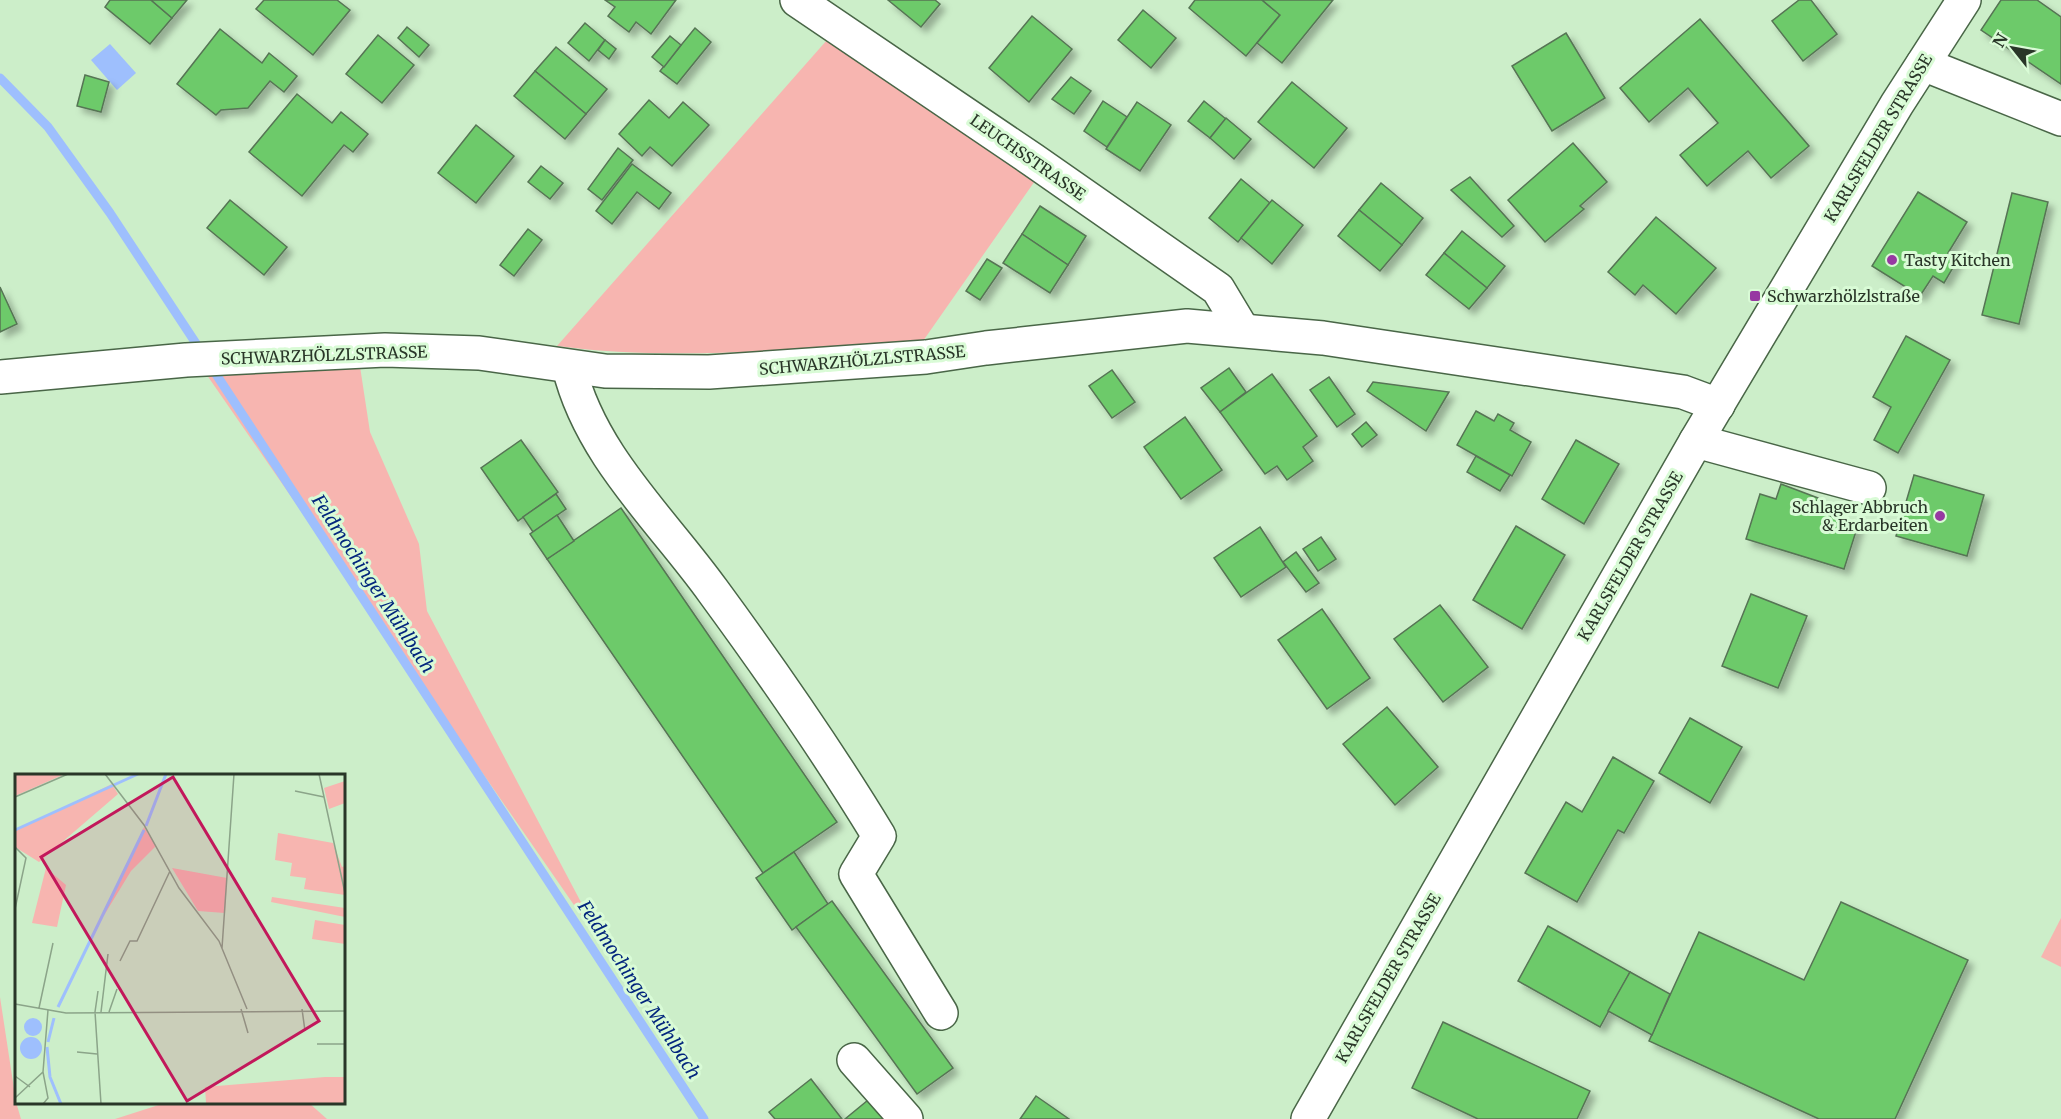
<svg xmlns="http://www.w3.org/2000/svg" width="2061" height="1119" font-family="Merriweather,serif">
  <defs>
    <filter id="shadow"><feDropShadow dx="5.5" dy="5.5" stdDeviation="3" flood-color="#0004"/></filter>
  </defs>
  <rect width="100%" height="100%" fill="#cceec9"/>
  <g fill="#f7b5b0">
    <path d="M827,40L1037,178L923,341C801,348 678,362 557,346Z"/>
    <path d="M359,360L370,432L419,544L427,611L610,957L202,368Z"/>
    <path d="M2061,918V967L2041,957Z"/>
    <path d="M0,997L16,1102L21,1119H0Z"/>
    <path d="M165,1103H309L327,1119H115Z"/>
  </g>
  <path fill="#9ebffd" d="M110,44L136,73L117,90L91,60Z"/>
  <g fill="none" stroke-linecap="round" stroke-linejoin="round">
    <g stroke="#9ebffd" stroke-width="9">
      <path d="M0,78L48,127L110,213L201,351"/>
      <path d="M210,365L704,1119"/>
    </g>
  </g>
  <g fill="#6dca6a" stroke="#567454" stroke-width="1.5" filter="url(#shadow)">
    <path d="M110,0H151L172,18L150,44L105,7Z"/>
    <path d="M151,0H187L172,18Z"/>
    <path d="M264,0H337L350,10L313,55L256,9Z"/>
    <path d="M605,0H676L651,34L636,22L629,32L608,16L615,7Z"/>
    <path d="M888,0H935L940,4L921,27Z"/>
    <path d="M1195,0H1262L1280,15L1246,56L1189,8Z"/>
    <path d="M1262,0H1333L1282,63L1257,43L1280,15Z"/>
    <path d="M1799,0H1811L1837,34L1803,61L1772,21Z"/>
    <path d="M2001,0H2037L2061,17V84L1981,30Z"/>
    <path d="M1143,10L1176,38L1151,68L1118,40Z"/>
    <path d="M1032,16L1072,49L1029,102L989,68Z"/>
    <path d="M1700,19L1809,146L1771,178L1748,151L1707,186L1680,155L1718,123L1688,88L1649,122L1620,88Z"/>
    <path d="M585,23L605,40L589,61L568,43Z"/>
    <path d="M407,27L429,45L419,57L398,38Z"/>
    <path d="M695,28L711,42L677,84L660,71Z"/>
    <path d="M220,29L262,63L269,53L297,76L284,92L270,81L248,108L221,110L216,115L177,84Z"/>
    <path d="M1566,33L1605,98L1552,131L1512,66Z"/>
    <path d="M378,35L414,65L382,103L346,74Z"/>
    <path d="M670,36L681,45L664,67L652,57Z"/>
    <path d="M605,40L616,49L609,59L598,50Z"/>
    <path d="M556,47L607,89L586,114L535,71Z"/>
    <path d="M535,71L586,114L565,139L514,96Z"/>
    <path d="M85,75L109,82L101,112L77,106Z"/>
    <path d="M1071,77L1091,91L1074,114L1052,99Z"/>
    <path d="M1292,82L1347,128L1314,168L1258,122Z"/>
    <path d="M297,94L332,123L341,112L368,134L353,152L344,145L302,196L249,152Z"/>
    <path d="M649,100L669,118L683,102L709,125L672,166L650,147L642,156L619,134Z"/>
    <path d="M1103,101L1127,117L1107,147L1084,131Z"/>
    <path d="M1204,101L1226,119L1210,138L1188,121Z"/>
    <path d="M1137,102L1171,125L1140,171L1106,149Z"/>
    <path d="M1226,118L1251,139L1234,159L1210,138Z"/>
    <path d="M476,125L514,156L476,203L438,173Z"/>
    <path d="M1573,143L1607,182L1580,206L1584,209L1545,242L1508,200Z"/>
    <path d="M618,148L633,160L602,200L588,189Z"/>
    <path d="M632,164L671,193L659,209L637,192L612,224L596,211Z"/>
    <path d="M541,166L563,183L550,199L528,182Z"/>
    <path d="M1470,177L1514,226L1502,237L1451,190Z"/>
    <path d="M1241,179L1270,203L1238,242L1209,218Z"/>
    <path d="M1381,183L1423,218L1402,245L1359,210Z"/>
    <path d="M1918,192L1967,222L1948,253L1958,259L1944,283L1933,276L1920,296L1872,266Z"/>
    <path d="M2012,193L2048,202L2019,324L1982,315Z"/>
    <path d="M230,200L287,247L264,275L207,228Z"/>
    <path d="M1272,200L1303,225L1272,264L1241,238Z"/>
    <path d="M1040,206L1086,236L1068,265L1022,234Z"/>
    <path d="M1359,210L1402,245L1380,271L1338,236Z"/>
    <path d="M1656,217L1716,268L1676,314L1643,285L1635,295L1608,272Z"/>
    <path d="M528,229L542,240L514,276L500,265Z"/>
    <path d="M1462,231L1505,266L1487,288L1444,253Z"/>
    <path d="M1022,234L1068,265L1050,293L1003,263Z"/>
    <path d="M1444,253L1487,288L1469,309L1426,275Z"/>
    <path d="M987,259L1002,268L980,300L966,291Z"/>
    <path d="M0,287L17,324L0,332Z"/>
    <path d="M1906,336L1950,360L1898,453L1874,440L1891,407L1873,397Z"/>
    <path d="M1229,368L1246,392L1220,412L1201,388Z"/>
    <path d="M1112,370L1135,402L1112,418L1089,386Z"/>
    <path d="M1272,374L1317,436L1303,447L1313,461L1287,480L1277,466L1265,474L1220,412Z"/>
    <path d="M1329,377L1355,414L1337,427L1310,390Z"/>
    <path d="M1373,382L1449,392L1426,431L1367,391Z"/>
    <path d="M1476,411L1494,421L1498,414L1514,423L1510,430L1531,442L1512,476L1457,445Z"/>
    <path d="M1185,417L1222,470L1181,499L1144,447Z"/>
    <path d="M1366,422L1377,435L1362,447L1352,434Z"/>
    <path d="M521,440L558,492L518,521L481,468Z"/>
    <path d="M1576,440L1619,464L1584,524L1542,499Z"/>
    <path d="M1476,456L1510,475L1500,491L1467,472Z"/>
    <path d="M1914,475L1984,495L1967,556L1896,536Z"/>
    <path d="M1781,484L1818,498L1813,510L1858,525L1844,569L1746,539L1760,494L1776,499Z"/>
    <path d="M556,494L566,509L533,532L523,517Z"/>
    <path d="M621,508L837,822L763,873L547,559Z"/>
    <path d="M557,515L574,541L547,559L530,534Z"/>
    <path d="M1516,526L1565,555L1522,629L1473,600Z"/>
    <path d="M1260,527L1286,567L1241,597L1214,558Z"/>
    <path d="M1321,537L1336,559L1318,571L1303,549Z"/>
    <path d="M1296,552L1319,583L1306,592L1283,562Z"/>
    <path d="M1751,594L1807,616L1778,688L1722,666Z"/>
    <path d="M1440,605L1488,667L1443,702L1394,639Z"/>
    <path d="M1322,609L1370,678L1327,709L1278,640Z"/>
    <path d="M1387,707L1438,767L1395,805L1343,744Z"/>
    <path d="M1690,718L1742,747L1710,803L1659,773Z"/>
    <path d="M1613,757L1654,781L1624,833L1618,830L1577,902L1525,873L1566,802L1582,812Z"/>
    <path d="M794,852L828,904L792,930L756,878Z"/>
    <path d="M832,901L953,1068L917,1094L796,927Z"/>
    <path d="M1841,902L1968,960L1895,1119H1819L1649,1041L1699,932L1804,980Z"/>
    <path d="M1548,926L1630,972L1600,1027L1518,981Z"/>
    <path d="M1630,972L1670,994L1652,1035L1608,1011Z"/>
    <path d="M1443,1022L1590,1091L1577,1119H1478L1412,1088Z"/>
    <path d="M811,1079L842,1119H775L769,1112Z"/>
    <path d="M873,1096L892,1119H845Z"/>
    <path d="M1036,1096L1069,1119H1020Z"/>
  </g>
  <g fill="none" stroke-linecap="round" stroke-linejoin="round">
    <defs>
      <g id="minor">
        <path d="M797,0L1033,160L1218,289L1242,329"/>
        <path d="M1923,64L2061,119"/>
        <path d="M569,367C590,455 662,520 713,591C771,670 828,752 879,836L856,874L941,1013"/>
        <path d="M0,377L186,360L385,350L479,353L605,371L709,372L926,357L986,348L1187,326L1323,338L1683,392L1718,405"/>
        <path d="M1696,441L1869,488"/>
        <path d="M854,1060L906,1119"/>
        <path d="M1308,1119L1696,441L1897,104L1964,0"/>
      </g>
    </defs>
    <use href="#minor" stroke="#496647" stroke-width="36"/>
    <use href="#minor" stroke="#fff" stroke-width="33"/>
  </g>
  <g fill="#9739a2" stroke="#d9fbd6" stroke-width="2">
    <circle cx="1892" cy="260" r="6"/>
    <rect x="1749" y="290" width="12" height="12" rx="3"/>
    <circle cx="1940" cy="516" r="6"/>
  </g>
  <g text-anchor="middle" stroke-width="6" stroke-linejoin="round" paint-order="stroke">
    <g font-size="16" fill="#293628" stroke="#d9fbd6">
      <text transform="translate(1878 138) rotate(-59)" y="6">KARLSFELDER STRASSE</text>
      <text transform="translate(1028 157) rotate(35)" y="6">LEUCHSSTRASSE</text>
      <text transform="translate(324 355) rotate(-2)" y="6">SCHWARZHÖLZLSTRASSE</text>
      <text transform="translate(862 360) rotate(-5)" y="6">SCHWARZHÖLZLSTRASSE</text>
      <text transform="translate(1630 556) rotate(-60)" y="6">KARLSFELDER STRASSE</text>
      <text transform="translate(1388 978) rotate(-60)" y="6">KARLSFELDER STRASSE</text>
    </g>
    <g font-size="16" fill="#293628" stroke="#d9fbd6" text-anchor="start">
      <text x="1904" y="266">Tasty Kitchen</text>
      <text x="1767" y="302">Schwarzhölzlstraße</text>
      <text x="1928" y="513" text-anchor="end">Schlager Abbruch<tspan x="1928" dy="18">&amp; Erdarbeiten</tspan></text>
    </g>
    <g font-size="18" font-style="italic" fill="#03267d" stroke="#d9fbd6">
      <text transform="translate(373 584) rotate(57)" y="6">Feldmochinger Mühlbach</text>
      <text transform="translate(639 990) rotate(57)" y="6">Feldmochinger Mühlbach</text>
    </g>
  </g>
  <g transform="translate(15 774)">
    <rect width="330" height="330" fill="#cceec9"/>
    <path d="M0,0H50L0,22ZM330,7V29L314,35L309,14ZM97,10L103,20L24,88L0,73V57ZM129,53L141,72L116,97L88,143ZM263,59L318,69L327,93L330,92V121L289,115L291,104L275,102L277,89L260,86ZM31,94L51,111L42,153L17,149ZM157,94L212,104L210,139L183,137ZM257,123L330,134V143L256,128ZM300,146L330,151V170L297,165ZM310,303H330V330H153L191,329L190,313Z" fill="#f7b5b0"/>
    <path d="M9 253a9 9 0 1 1 18 0a9 9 0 1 1-18 0ZM5 274a11 11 0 1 1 22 0a11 11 0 1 1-22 0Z" fill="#9ebffd"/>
    <path fill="none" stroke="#9ebffd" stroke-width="3" d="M131,52L151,0M0,56L123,0M43,233L129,56M33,268L39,244M32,273L35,303L46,330"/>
    <path fill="none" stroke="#8ba489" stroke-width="1.5" d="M90,0L129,51L164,114L204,167L232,235M304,0L330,119M280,17L309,23M0,23L53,0M0,73L11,84L0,135M207,174L219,0M105,187L115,167H122L155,97M83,217L80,238L86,330M0,230L51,239L330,237M24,234L38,169M226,235L233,259M287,235L290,257M86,238L93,180M94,238L102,215M302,270H330M62,278L82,280M28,298L33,236M0,302L15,313M0,324L28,298L33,324L28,330"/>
    <path fill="#c2185b" fill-opacity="0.15" stroke="#c2185b" stroke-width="3" d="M158,3L304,247L172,327L26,83Z"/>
    <rect width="330" height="330" fill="none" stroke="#293628" stroke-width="3"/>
  </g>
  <g transform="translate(2013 48) rotate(301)" stroke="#d9fbd6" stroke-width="4.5" paint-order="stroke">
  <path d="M0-4.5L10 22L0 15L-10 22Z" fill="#293628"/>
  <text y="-9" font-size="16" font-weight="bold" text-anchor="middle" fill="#293628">N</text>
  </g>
</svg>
